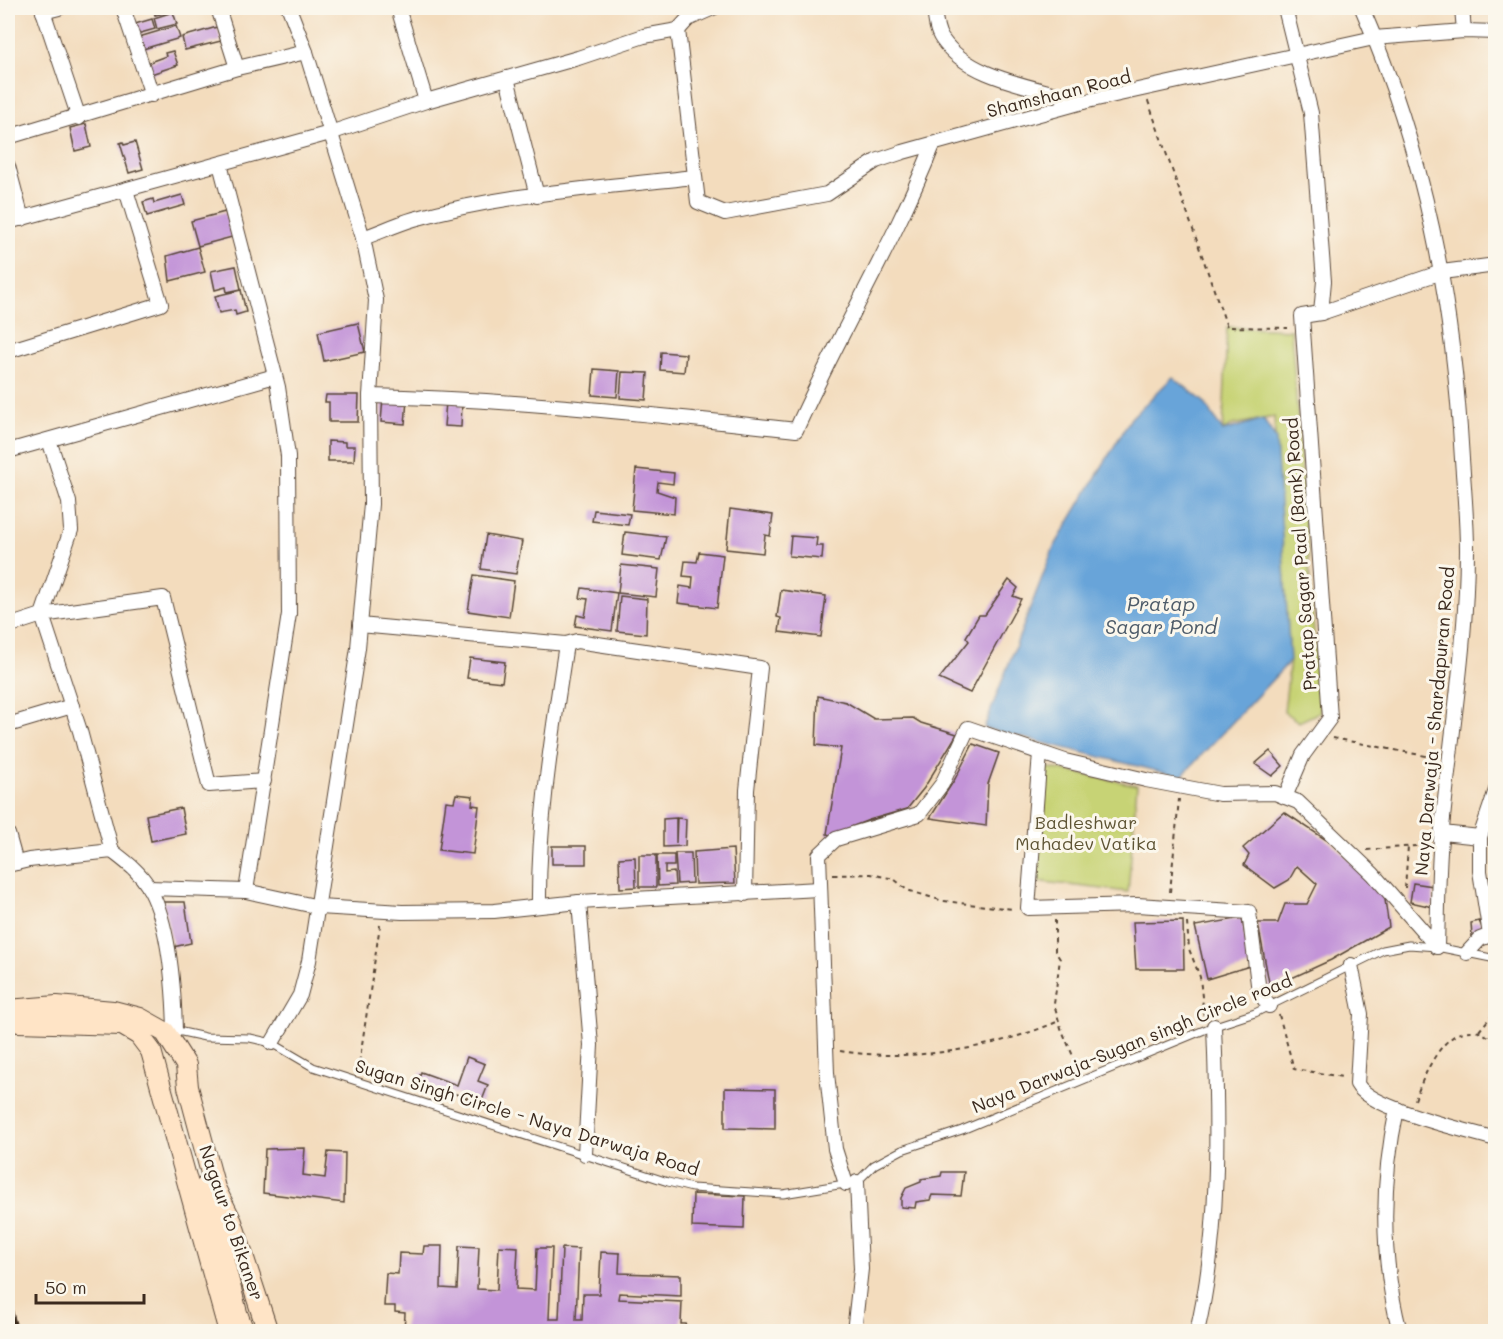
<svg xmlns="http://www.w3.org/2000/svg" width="1503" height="1339" font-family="Mali,sans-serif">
  <rect width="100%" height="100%" fill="#fbf7ec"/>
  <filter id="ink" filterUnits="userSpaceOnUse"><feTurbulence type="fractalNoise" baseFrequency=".0167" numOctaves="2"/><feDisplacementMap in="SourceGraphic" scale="12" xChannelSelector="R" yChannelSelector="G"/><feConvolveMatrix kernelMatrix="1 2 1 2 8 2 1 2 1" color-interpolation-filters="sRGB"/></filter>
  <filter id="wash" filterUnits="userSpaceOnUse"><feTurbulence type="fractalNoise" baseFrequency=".008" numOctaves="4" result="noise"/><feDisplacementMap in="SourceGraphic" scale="24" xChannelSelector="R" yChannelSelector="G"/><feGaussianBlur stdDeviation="1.35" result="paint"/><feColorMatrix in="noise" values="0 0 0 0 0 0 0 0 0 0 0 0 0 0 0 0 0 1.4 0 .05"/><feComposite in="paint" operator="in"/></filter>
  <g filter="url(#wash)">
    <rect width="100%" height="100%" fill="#f3dcbd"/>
    <g fill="#c7d374" stroke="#817e49" stroke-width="1.5">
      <path d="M1227,327L1291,330L1320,712L1299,722L1284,712L1290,660L1274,417L1232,425L1223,431Z"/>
      <path d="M1045,767L1137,785L1128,892L1035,881Z"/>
    </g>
    <path fill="#68a4d9" stroke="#52677c" stroke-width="1.5" d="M1173,377L1204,402L1223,431L1263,419L1276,439L1290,661L1181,777L984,728L1053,549L1131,418Z"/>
    <g id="blocks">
      <g fill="#c394d8">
        <path d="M153,8H172L173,11L155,15Z"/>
        <path d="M173,12L177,24L157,29L154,18Z"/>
        <path d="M152,19L155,29L137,34L135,24Z"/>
        <path d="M176,26L180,38L143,49L139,37Z"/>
        <path d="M217,27L221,41L185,50L182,37Z"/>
        <path d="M173,51L178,65L151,74L147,63L166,56L165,53Z"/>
        <path d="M86,124L91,147L75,151L70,128Z"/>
        <path d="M123,142L124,145L135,142L143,169L129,173L120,143Z"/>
        <path d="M182,195L185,205L147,216L143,202L153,199L154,203Z"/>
        <path d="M225,212L232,237L198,246L191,221Z"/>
        <path d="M198,247L205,272L170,281L167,256Z"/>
        <path d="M236,266L241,289L227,292L226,287L215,290L211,271Z"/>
        <path d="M241,290L246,312L236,315L235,310L219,313L215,296Z"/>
        <path d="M358,323L365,352L324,361L318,332Z"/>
        <path d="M661,352L686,354L684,372L660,370Z"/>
        <path d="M594,369L619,371L617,397L592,395Z"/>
        <path d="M622,372L648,373L646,400L620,398Z"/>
        <path d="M326,395H359L358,422H329V402H325Z"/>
        <path d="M383,398L407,400L405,424L381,422Z"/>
        <path d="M446,402L462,403L461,427L444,426Z"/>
        <path d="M328,441L345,442V446H355L354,461H328Z"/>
        <path d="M636,469L674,473L673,484L658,482L657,491L675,497L674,514L632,510Z"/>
        <path d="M730,509L773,515L770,536L765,535L763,553L726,549Z"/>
        <path d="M594,510L630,514L628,525L592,521Z"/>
        <path d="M625,532L666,537L661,560L622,555Z"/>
        <path d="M486,535L522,541L516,574L481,569Z"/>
        <path d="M791,536L817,538L816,546H823L822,559L789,556Z"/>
        <path d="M699,552L723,555L717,608L678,603L680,586L692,588L693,577L683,576L685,561L697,562Z"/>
        <path d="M621,565L659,569L656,597L618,593Z"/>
        <path d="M474,575L514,581L509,617L468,611Z"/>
        <path d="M1009,580L1018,588L1013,596L1021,599L970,693L939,679L969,641L966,637L979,615H985Z"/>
        <path d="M582,588L617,593L612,631L575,626L577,615L585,617L588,599L580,598Z"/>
        <path d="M781,590L826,596L821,637L779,632L781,618L777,617Z"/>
        <path d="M620,596L647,599L646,634L617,631Z"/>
        <path d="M470,658L505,662L502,682L467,678Z"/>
        <path d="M818,696L846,702L874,719L913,718L921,723L957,734L924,788L907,809L869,820L830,835L827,834L841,748L816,745Z"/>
        <path d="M973,744L999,753L988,784L986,826L930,818L955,779Z"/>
        <path d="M1270,751L1283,766L1272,776L1255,764Z"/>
        <path d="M456,794L473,796L472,805L479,806L473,854L439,850L446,801L454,802Z"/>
        <path d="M181,808L186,834L151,841L146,815Z"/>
        <path d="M1284,812L1331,843L1384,893L1389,927L1331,960L1270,988L1258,923H1278L1285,904H1307L1317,884L1297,866L1289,880L1275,888L1244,865L1249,855L1243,848Z"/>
        <path d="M676,818V843L677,818L686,819L685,846L663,847V819Z"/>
        <rect x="552" y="846" width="34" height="18"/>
        <path d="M733,849L735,883L695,884L694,852Z"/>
        <path d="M675,853H691L692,883L677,884Z"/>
        <rect x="639" y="855" width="17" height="32"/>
        <path d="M657,855H674V866H665V873L674,872L675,885L658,886Z"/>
        <path d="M635,857L636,887L620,888L619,858Z"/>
        <path d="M1413,883L1433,886V907L1410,902Z"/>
        <path d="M163,902H185L191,943L173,947Z"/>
        <path d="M1242,918L1250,966L1207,979L1195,926Z"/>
        <path d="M1183,921L1184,969H1136L1133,922Z"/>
        <path d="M1479,921L1484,932L1472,936L1471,923Z"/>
        <path d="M467,1057L485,1064L478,1081L488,1085L481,1103L450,1092L448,1098L416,1086L421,1072L457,1085Z"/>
        <path d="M725,1088L775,1089V1129L725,1128Z"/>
        <path d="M305,1148L303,1175L325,1178L328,1152L345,1153L344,1203L263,1193L265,1149Z"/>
        <path d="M942,1172H964L961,1196L932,1195L930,1200L916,1202L915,1208L901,1207V1198L906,1188L921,1182V1179L941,1176Z"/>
        <path d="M693,1194L745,1196L744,1229L692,1227Z"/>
        <path d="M424,1246H442L441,1288L457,1289L459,1246L479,1247L477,1289L497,1290L499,1246L518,1247L516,1289L535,1290L537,1248H552L549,1319H559L562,1248L579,1249L576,1320H582L583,1294H599L601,1252L620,1253L619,1273L681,1275V1296L619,1293L618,1299L682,1302L681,1324H686L685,1332H404L405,1313L395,1312V1306H384L386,1273L398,1274L399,1253L423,1254Z"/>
      </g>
    </g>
  </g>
  <g filter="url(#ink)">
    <use href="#blocks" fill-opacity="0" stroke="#574536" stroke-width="1.5"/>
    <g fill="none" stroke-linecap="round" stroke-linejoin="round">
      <defs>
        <path id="lane" d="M173,1030L205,1037L250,1038L272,1043L313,1067L668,1182L692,1188L783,1194L857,1182L874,1165L902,1150L962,1130L1209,1028L1255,1013L1383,950L1409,945L1437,947L1496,959"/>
        <g id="street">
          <path d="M42,8L79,118"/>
          <path d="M123,8L152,95"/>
          <path d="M218,8L237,68"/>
          <path d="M398,8L426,101"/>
          <path d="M934,8C935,17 936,31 942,39C971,81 1037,86 1083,102"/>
          <path d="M1285,8L1311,113L1324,281L1321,313L1442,272L1496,265"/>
          <path d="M1362,8C1425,154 1453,300 1462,459C1464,489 1467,520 1467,550C1467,651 1448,751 1440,851C1438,883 1438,915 1437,947"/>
          <path d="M1462,8L1464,31"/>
          <path d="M43,12L59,8"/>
          <path d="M678,30L698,202L725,213L827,194L876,161L903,152L1083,102L1374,38L1464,31L1496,32"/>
          <path d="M507,78L537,196"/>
          <path d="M8,137L237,68L306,52"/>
          <path d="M220,164L278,387L288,456L289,614L246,891"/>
          <path d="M8,166L22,219"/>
          <path d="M8,222L330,133L426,101L578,58L644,36L678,30L688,19L713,8"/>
          <path d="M363,238C380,232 397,224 414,219C505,193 601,188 694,177"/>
          <path d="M8,351L161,304L126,190"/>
          <path d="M370,396C513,399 654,415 796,430C839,334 894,243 933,145"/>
          <path d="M49,440L69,502L71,530L42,615L163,598L209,785L264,781"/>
          <path d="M8,451L275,376"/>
          <path d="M360,625L566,644"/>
          <path d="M8,626L42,615L80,731L112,851"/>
          <path d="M8,725L72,706"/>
          <path d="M1040,753L1028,908L1137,905L1249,912L1259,992L1269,1006"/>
          <path d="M1285,797L1303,755L1330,718L1302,316L1321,313"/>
          <path d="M1442,833L1480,837V871L1490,935"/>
          <path d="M8,834L16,863"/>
          <path d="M1480,837L1496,790"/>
          <path d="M8,865L29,860L112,851C126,862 139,871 148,886C170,923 174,989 175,1031"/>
          <path d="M149,888L246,891L319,907L402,912L494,911L579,902"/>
          <path d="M539,906C538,818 553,731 566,644L577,641L760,668L747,790L745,894"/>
          <path d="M1467,953L1480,939L1496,933"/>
          <path d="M1351,965L1361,1014L1357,1084C1370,1109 1465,1130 1496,1139"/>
          <path d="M272,1043L300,995L309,961L358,648L371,504L370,396L376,300L363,238L306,52L289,8"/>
          <path d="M1397,1109C1381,1183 1381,1259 1400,1332"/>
          <path d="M585,1154L591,1045L579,902L819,889"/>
          <path d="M846,1184L835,1149L827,1073L819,855L836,839L919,814L942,784L968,728L1065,761L1146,780L1220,794L1275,793L1298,802L1373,874L1437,947"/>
          <path d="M854,1332L861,1269L857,1182"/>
          <path d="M1197,1332C1220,1235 1218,1125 1214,1026"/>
        </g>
        <g id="secondary">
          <path d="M8,1010L57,1006L113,1011L140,1018L165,1032L186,1065L188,1087L215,1188L232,1222L268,1332"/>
          <path d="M18,1022L122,1025L139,1035L151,1051L229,1332"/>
          <path d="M205,1187L237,1313L244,1332"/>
        </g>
      </defs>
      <use href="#lane" stroke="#574536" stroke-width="9"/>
      <use href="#street" stroke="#574536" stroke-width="16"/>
      <use href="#secondary" stroke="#574536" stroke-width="22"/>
      <g stroke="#574536" stroke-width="2" stroke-dasharray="4.5 4.5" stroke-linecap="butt">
        <path d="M1148,101L1227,327L1288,328"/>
        <path d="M1333,738L1436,758"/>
        <path d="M1367,850L1427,845"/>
        <path d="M833,875L871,874L894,879L907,890L943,901L1013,909"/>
        <path d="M1405,888L1408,846"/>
        <path d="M1170,892L1179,799"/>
        <path d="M1055,920V951L1060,959L1054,1004L1061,1028L1079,1070"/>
        <path d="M1187,923L1189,949L1200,977L1204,1017"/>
        <path d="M1279,1015L1294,1069L1343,1077"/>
        <path d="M1479,1031L1496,1010"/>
        <path d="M840,1051C913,1062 991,1050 1059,1021"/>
        <path d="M358,1071L380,925"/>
        <path d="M1415,1100C1424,1075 1444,1023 1479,1032C1484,1033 1490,1039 1496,1041"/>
        <path d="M941,1332L953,1328L985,1332"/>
      </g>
      <use href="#lane" stroke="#fff" stroke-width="7"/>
      <use href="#street" stroke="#fff" stroke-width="14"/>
      <use href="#secondary" stroke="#ffe4c6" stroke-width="20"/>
      <defs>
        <path id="rail" d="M8,1304L15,1332"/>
      </defs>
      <use href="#rail" stroke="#3b2a1e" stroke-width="7"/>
      <use href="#rail" stroke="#fbf7ec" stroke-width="4.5" stroke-dasharray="14" stroke-linecap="butt"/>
    </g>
  </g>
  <g text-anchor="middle" stroke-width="6" stroke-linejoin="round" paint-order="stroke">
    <g font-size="18" fill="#3b2a1e" stroke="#fbf7ec">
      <text transform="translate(1059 94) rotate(-14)" y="6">Shamshaan Road</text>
      <text transform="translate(1301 554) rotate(-94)" y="6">Pratap Sagar Paal (Bank) Road</text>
      <text transform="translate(1435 721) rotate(-85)" y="6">Naya Darwaja - Shardapuran Road</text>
      <text transform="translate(1132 1044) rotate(-22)" y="6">Naya Darwaja-Sugan singh Circle road</text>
      <text transform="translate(527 1118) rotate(17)" y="6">Sugan Singh Circle - Naya Darwaja Road</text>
      <text transform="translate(231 1223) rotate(71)" y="6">Nagaur to Bikaner</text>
    </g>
    <g font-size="18" fill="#5e5434" stroke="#fbf7ec">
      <text x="1086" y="829">Badleshwar<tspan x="1086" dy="21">Mahadev Vatika</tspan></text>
    </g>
    <g font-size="20" font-style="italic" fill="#4d5b69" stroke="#fbf7ec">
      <text x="1161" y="611">Pratap<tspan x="1161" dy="23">Sagar Pond</tspan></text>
    </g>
  </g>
  <rect width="1503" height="1339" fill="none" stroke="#fbf7ec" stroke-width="30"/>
  <path d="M36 1294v9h108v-9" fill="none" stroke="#3b2a1e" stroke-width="3"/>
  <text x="45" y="1294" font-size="18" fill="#3b2a1e" stroke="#fbf7ec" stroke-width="4.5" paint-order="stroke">50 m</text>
</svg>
